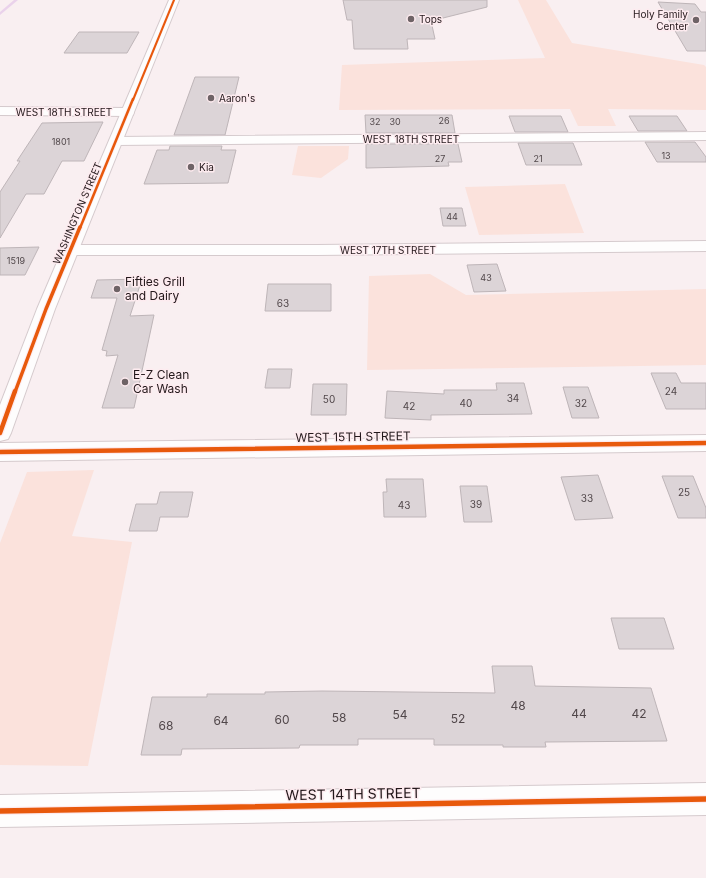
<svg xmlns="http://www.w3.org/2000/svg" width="706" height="878" font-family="Inter,sans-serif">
  <rect width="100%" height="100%" fill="#f9eff1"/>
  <g fill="#fbe2dc">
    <path d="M518,0H546L572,43L704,65L706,67V110L608,109L616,126H578L570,109L339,110L342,65L545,58Z"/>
    <path d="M298,146H349L348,159L321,178L292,175Z"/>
    <path d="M565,184L584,233L479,235L465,187Z"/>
    <path d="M430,274L466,295L706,289V365L367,370L369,276Z"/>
    <path d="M94,470L72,536L132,542L88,766L0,765V543L27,472Z"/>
  </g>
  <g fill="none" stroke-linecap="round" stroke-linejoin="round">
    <path fill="#ead2eb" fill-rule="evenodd" d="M14,0H18L0,15V12Z"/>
  </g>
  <g fill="#dcd4d7" stroke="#beb5b8">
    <path d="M343,0H487V7L431,21L435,39H407L408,49H354L352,20H347Z"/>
    <path d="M658,2L695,4L701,12H706V51H687Z"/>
    <path d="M79,32H139L127,53H64Z"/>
    <path d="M195,77H239L225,135H174Z"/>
    <path d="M365,115H452L455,133H366Z"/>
    <path d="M509,116H561L568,132H515Z"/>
    <path d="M629,116H677L687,131H638Z"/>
    <path d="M103,122L84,161H62L44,194H26L0,238V192L20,161H17L42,123Z"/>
    <path d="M645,142H695L706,157V162H657Z"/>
    <path d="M518,143H573L582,165H526Z"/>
    <path d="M366,144H458L462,162H448L449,166L366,168Z"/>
    <path d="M170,146H222L221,150H236L228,183L144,184L157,150H169Z"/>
    <path d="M440,208H462L466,226H443Z"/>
    <path d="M39,247L25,275H0V248Z"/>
    <path d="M497,264L506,291L474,292L467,265Z"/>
    <path d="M142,279L130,316L154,315L134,408H102L118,355L106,356L107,351L102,350L117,298H91L97,280Z"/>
    <path d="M268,284H331V311H265Z"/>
    <path d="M268,369H292L290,388H265Z"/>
    <path d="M651,373H676L681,383H706V409H666Z"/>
    <path d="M496,383H524L532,414L431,415V420L385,418L387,391L444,394V390H497Z"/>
    <path d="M313,384H347L346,415H311Z"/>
    <path d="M563,387H588L599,418H572Z"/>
    <path d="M598,475L613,518L575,520L561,477Z"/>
    <path d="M662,476H693L706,508V518H678Z"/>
    <path d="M386,479H423L426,517H384L383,492H387Z"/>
    <path d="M460,486H487L492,522H464Z"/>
    <path d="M160,492H193L188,517H160L157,531H129L136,504H157Z"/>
    <path d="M611,618H664L674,649H619Z"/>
    <path d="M492,666H532L535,686L651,688L667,741L545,742L546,747H503V745H434V739H358V745H300L299,748L182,749L181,755H141L152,697H207V694H265V692L322,691L495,693Z"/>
  </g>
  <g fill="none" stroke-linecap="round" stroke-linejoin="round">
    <defs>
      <g id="minor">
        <path d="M0,107L128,108L133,109L134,112L133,115L128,116L0,115Z"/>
        <path d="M706,132V140L116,145L111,144L109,141L111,138L116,137Z"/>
        <path d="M706,241V251L317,255H70L64,254L62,250L64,246L70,245H317Z"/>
        <path d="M706,435V451L0,461V443Z"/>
        <path d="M706,783V815L0,827V795Z"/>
      </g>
      <path id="secondary" d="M169,0H179L55,309L11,433L8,439L0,441V405L37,309Z"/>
    </defs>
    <use href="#minor" stroke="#d5cacd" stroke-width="2"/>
    <use href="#secondary" stroke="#d5cacd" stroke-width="2"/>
    <use href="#minor" fill="#fefdfd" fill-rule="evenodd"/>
    <use href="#secondary" fill="#fefdfd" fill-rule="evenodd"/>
    <defs>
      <path id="cycleway-far4" d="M133,100L174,0"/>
      <path id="cycleway-far3" d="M80,228L133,99"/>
      <path id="cycleway-far2" d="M15,392L46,309L80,227"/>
      <g id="cycleway-far1">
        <path d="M0,433L15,391"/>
        <path d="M0,452L706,443"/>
      </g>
      <path id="cycleway" d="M0,811L706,799"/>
    </defs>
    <use href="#cycleway-far4" stroke="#fdebef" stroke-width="3"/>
    <use href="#cycleway-far3" stroke="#fdebef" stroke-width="4"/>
    <use href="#cycleway-far2" stroke="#fdebef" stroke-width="5.5"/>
    <use href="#cycleway-far1" stroke="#fdebef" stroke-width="7"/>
    <use href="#cycleway" stroke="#fdebef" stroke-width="8"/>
    <use href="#cycleway-far4" stroke="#e8590c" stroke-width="2"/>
    <use href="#cycleway-far3" stroke="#e8590c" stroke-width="2.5"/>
    <use href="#cycleway-far2" stroke="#e8590c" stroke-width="3.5"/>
    <use href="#cycleway-far1" stroke="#e8590c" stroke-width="4.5"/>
    <use href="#cycleway" stroke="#e8590c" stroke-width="5.5"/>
  </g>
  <g fill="#6e6366" stroke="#fdebef" stroke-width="1.5">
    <circle cx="411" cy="19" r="4"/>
    <circle cx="696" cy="20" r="4"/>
    <circle cx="211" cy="98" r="4"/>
    <circle cx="191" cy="167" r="4"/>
    <circle cx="117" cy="289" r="4"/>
    <circle cx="125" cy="382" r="4"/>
  </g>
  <g text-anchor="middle" stroke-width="3" stroke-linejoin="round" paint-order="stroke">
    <g font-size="9" fill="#51474a">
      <text x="444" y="124">26</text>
      <text x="375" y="125">32</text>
      <text x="395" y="125">30</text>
      <text x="61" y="145">1801</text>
      <text x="666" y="159">13</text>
      <text x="440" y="162">27</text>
      <text x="538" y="162">21</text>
      <text x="452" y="220">44</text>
      <text x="16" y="264">1519</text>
      <text x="486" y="281">43</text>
    </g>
    <g font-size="10" fill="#23181b" stroke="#fdebef" text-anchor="start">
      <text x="688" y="18" text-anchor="end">Holy Family<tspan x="688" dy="12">Center</tspan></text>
      <text x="419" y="23">Tops</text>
      <text x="219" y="102">Aaron's</text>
      <text x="199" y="171">Kia</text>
    </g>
    <g font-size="10" fill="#23181b" stroke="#fdebef">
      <text x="64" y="116">WEST 18TH STREET</text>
      <text x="411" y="143">WEST 18TH STREET</text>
      <text transform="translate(77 213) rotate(-67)" y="4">WASHINGTON STREET</text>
      <text x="388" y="254">WEST 17TH STREET</text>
    </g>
    <g font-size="10" fill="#51474a">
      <text x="283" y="307">63</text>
      <text x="671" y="395">24</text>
      <text x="513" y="402">34</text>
      <text x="329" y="403">50</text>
      <text x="466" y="407">40</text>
      <text x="581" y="407">32</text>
      <text x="409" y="410">42</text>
      <text x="684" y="496">25</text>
      <text x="587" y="502">33</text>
      <text x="476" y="508">39</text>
      <text x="404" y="509">43</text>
    </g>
    <g font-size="12" fill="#23181b" stroke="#fdebef" text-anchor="start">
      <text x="125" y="286">Fifties Grill<tspan x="125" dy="14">and Dairy</tspan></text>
      <text x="133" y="379">E-Z Clean<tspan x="133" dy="14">Car Wash</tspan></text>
    </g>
    <g font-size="12" fill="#23181b" stroke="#fdebef">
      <text transform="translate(353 437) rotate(-1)" y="4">WEST 15TH STREET</text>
    </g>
    <g font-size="12" fill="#51474a">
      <text x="518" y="710">48</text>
      <text x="579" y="718">44</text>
      <text x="639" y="718">42</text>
      <text x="400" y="719">54</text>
      <text x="339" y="722">58</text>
      <text x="458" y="723">52</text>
      <text x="282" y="724">60</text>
      <text x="221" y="725">64</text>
      <text x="166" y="730">68</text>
    </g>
    <g font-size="14" fill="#23181b" stroke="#fdebef">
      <text transform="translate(353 794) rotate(-1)" y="5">WEST 14TH STREET</text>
    </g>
  </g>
</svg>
